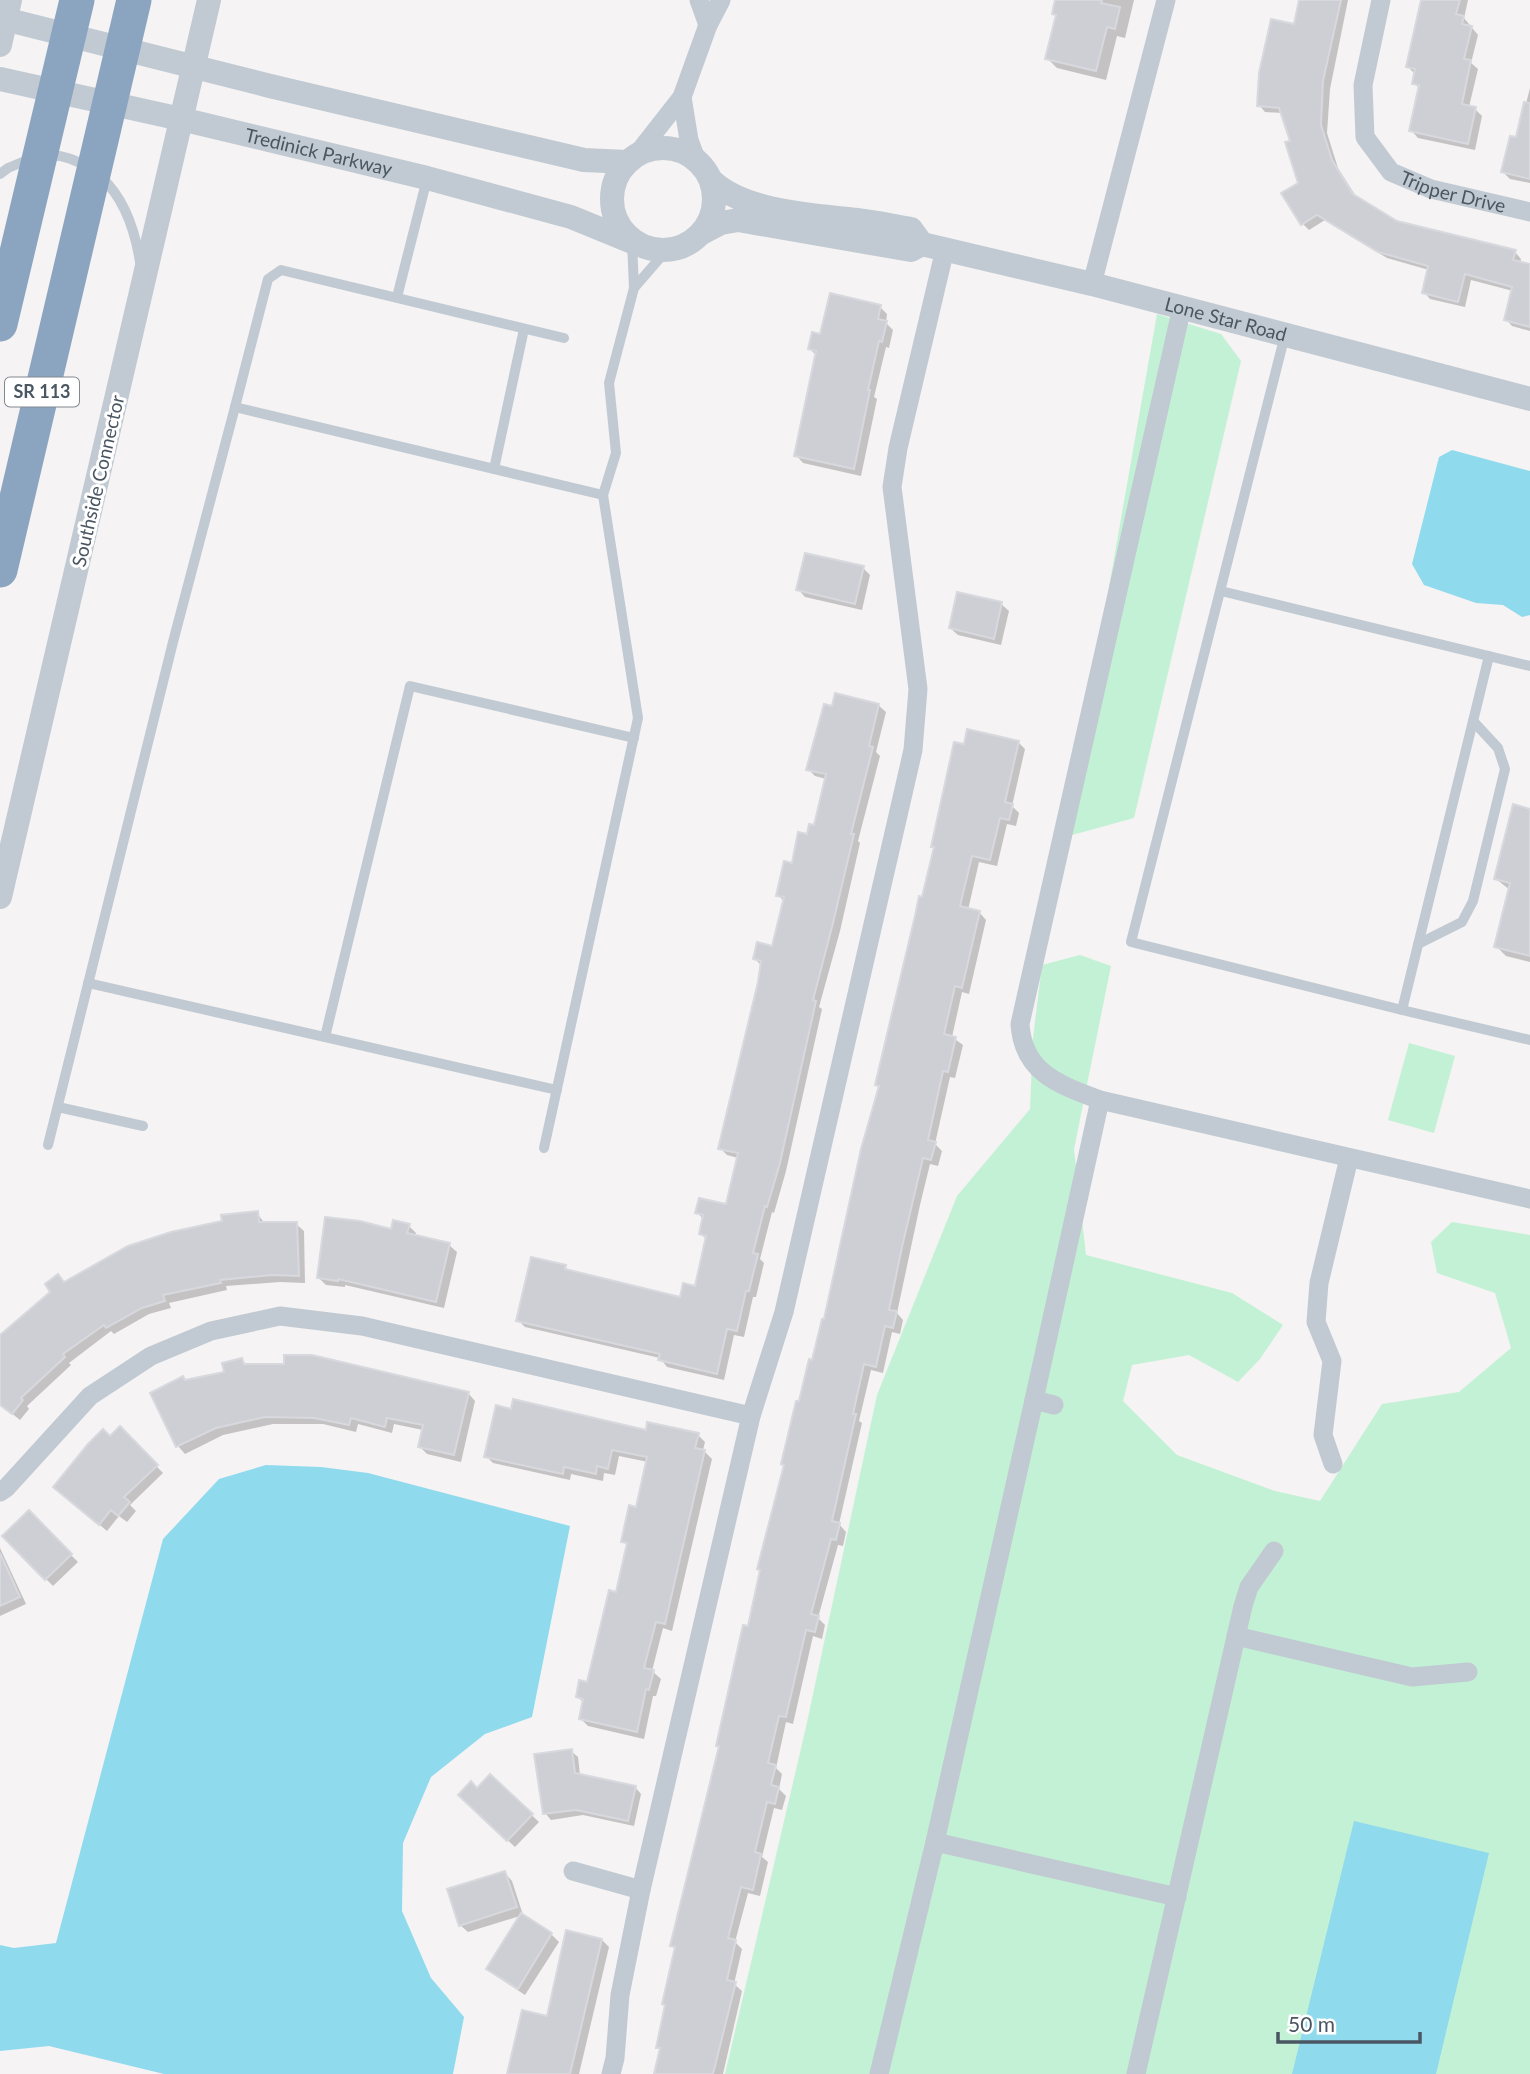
<svg xmlns="http://www.w3.org/2000/svg" width="1530" height="2074" font-family="Lato,sans-serif">
  <rect width="100%" height="100%" fill="#f5f3f3"/>
  <g fill="#c3f1d5">
    <path d="M1157,314L1221,334L1241,361L1134,818L1065,837Z"/>
    <path d="M1080,955L1111,966L1074,1149L1086,1255L1232,1293L1283,1325L1260,1359L1238,1382L1189,1355L1132,1365L1123,1401L1177,1455L1275,1491L1320,1501L1382,1404L1459,1392L1511,1348L1495,1293L1437,1273L1431,1242L1452,1222L1530,1235V2074H725L806,1727L877,1395L957,1196L1030,1109L1033,1038L1042,965Z"/>
    <path d="M1409,1043L1455,1056L1434,1133L1388,1120Z"/>
  </g>
  <g fill="#90daee">
    <path d="M1452,450L1530,471V615L1522,617L1503,605L1476,603L1424,585L1412,564L1439,457Z"/>
    <path d="M266,1465L321,1467L368,1473L570,1526L532,1717L485,1734L431,1777L403,1843L402,1911L431,1978L464,2017L453,2074H164L49,2046L0,2051V1945L14,1948L56,1943L163,1539L219,1479Z"/>
    <path d="M1354,1821L1489,1853L1436,2074H1292Z"/>
  </g>
  <g fill="#0003">
    <path d="M1057,0H1134L1125,38L1117,36L1106,80L1057,68L1047,58L1057,17L1054,13Z"/>
    <path d="M1301,0H1348L1330,89L1327,133L1338,168L1357,198L1396,223L1515,252L1521,259L1520,263L1530,266V331L1512,326L1506,319L1513,291L1471,280L1465,307L1430,299L1424,292L1429,270L1387,258L1325,220L1309,230L1303,224L1300,184L1292,142L1283,113L1265,112L1259,105L1295,26Z"/>
    <path d="M1426,0H1468L1464,18L1478,35L1471,63L1478,69L1469,107L1475,109L1482,116L1475,150L1418,138L1411,130L1420,89L1414,83L1416,75L1408,67Z"/>
    <path d="M1530,88V183L1510,179L1503,172L1517,139Z"/>
    <path d="M880,307L887,314L886,323L893,330L889,348L886,347L874,397L877,399L861,476L803,463L796,455L817,356L810,349L821,336Z"/>
    <path d="M863,568L870,575L862,610L805,597L798,589Z"/>
    <path d="M1001,604L1009,611L1001,645L958,635L950,628Z"/>
    <path d="M878,705L886,712L876,752L880,756L858,841L860,843L840,931L819,1007L822,1009L786,1171L774,1213L772,1212L760,1259L764,1263L756,1297H753L744,1337L734,1335L724,1380L667,1367L660,1358L525,1327L518,1320L565,1267L570,1272L682,1299L696,1288L707,1240L701,1234L704,1220L697,1212L727,1206L738,1158L727,1155L720,1148L762,966L755,959L773,948L785,902L778,895L815,827L826,779L815,776L808,769Z"/>
    <path d="M1018,742L1025,749L1012,806L1019,813L1016,826L1007,824L997,866L979,862L968,910L979,912L986,920L969,994L962,992L952,1037L963,1045L955,1078L950,1077L935,1144L942,1151L938,1166L930,1164L920,1205L897,1313L903,1320L900,1334L892,1332L883,1373L871,1370L859,1421L862,1423L839,1524L846,1532L843,1546L838,1545L818,1618L825,1625L822,1639L813,1636L793,1724L786,1722L776,1768L782,1774L779,1789L786,1796L782,1810L774,1808L762,1857L768,1862L760,1896L748,1893L735,1942L742,1949L734,1984L742,1991L723,2074H655L661,2050L658,2047L676,1950L672,1946L721,1748L718,1745L749,1628L800,1403L826,1321L880,1088L877,1085L923,899L965,746Z"/>
    <path d="M1530,810V962L1506,956L1496,946L1510,890L1496,879Z"/>
    <path d="M257,1213L265,1224H296L304,1231L305,1283L280,1282L226,1286L227,1290L169,1303L171,1308L149,1314L114,1334L111,1331L69,1363L71,1365L27,1406L29,1409L20,1420L0,1404V1337L36,1304L64,1283Z"/>
    <path d="M409,1226L416,1233L415,1237L449,1245L457,1252L444,1308L345,1285V1287L326,1285L319,1278L392,1231Z"/>
    <path d="M242,1360L248,1366L468,1393L475,1401L461,1462L427,1454L419,1446L423,1430L394,1424L392,1433L358,1424L356,1432L323,1424H273L223,1435L185,1454L178,1446L152,1394L186,1381L226,1373Z"/>
    <path d="M120,1429L163,1473L130,1505L136,1511L127,1522L119,1516L107,1531L63,1494Z"/>
    <path d="M647,1433L698,1435L705,1442L703,1450L712,1459L672,1631L663,1628L652,1671L661,1679L656,1696H653L644,1739L588,1726L581,1719L584,1703L578,1697L588,1684L617,1594L628,1546L623,1541L637,1509L648,1462L619,1456L615,1475L604,1473L603,1481L571,1474L570,1480L493,1463L486,1456Z"/>
    <path d="M29,1513L78,1562L53,1586L4,1537Z"/>
    <path d="M0,1548L26,1604L0,1616Z"/>
    <path d="M571,1751L578,1757L580,1775L635,1787L641,1794L634,1826L583,1815L551,1820L545,1813Z"/>
    <path d="M490,1776L539,1822L515,1847L460,1795L477,1790Z"/>
    <path d="M505,1873L512,1881L523,1915L468,1932L460,1925Z"/>
    <path d="M522,1916L551,1934L559,1942L525,1995L496,1976L489,1969Z"/>
    <path d="M602,1940L609,1947L579,2074H509Z"/>
  </g>
  <g fill="#cdcfd5" stroke="#d7d9de" stroke-width="2">
    <path d="M1055,0H1102L1101,3L1120,7L1115,29L1107,27L1096,71L1045,59L1056,15L1052,14Z"/>
    <path d="M1299,0H1341L1323,81L1321,125L1332,160L1353,194L1397,221L1516,250L1513,260L1530,264V327L1504,320L1512,287L1465,274L1458,302L1422,293L1428,266L1378,252L1317,215L1301,225L1281,193L1298,183L1285,142L1290,141L1279,108L1257,106L1259,73L1271,19L1294,24Z"/>
    <path d="M1421,0H1460L1456,14L1464,16L1462,24L1472,26L1464,59L1471,60L1462,104L1476,107L1468,144L1409,131L1419,85L1412,84L1415,69L1406,67Z"/>
    <path d="M1524,102L1530,103V179L1501,172L1510,136L1516,137Z"/>
    <path d="M830,293L881,305L878,319L887,321L882,342L879,341L868,390H870L854,469L794,456L816,351L808,349L812,332L820,334Z"/>
    <path d="M805,553L864,566L855,604L796,590Z"/>
    <path d="M957,592L1002,602L994,639L949,628Z"/>
    <path d="M835,693L879,704L869,746L873,747L851,834H854L833,923L813,1000L816,1001L780,1163L767,1207L765,1206L753,1253L758,1254L749,1291H746L737,1331L727,1329L717,1374L658,1360L660,1354L516,1321L531,1257L566,1265L565,1269L680,1297L683,1283L695,1286L706,1236L699,1234L703,1215L695,1213L699,1198L726,1204L738,1153L718,1149L758,982L761,961L753,959L757,942L772,946L784,897L776,896L784,861L792,863L798,832L807,834L809,824L814,825L826,774L806,770L824,704L832,706Z"/>
    <path d="M967,729L1019,741L1005,802L1013,804L1009,820L1000,818L990,860L972,856L960,906L980,911L962,988L955,986L944,1034L956,1037L948,1072L943,1071L928,1140L936,1142L931,1160L923,1158L902,1247L889,1310L897,1311L893,1328L885,1326L876,1367L864,1364L853,1414H856L832,1521L840,1523L836,1540L831,1539L811,1614L819,1616L815,1632L806,1630L786,1717L779,1716L768,1763L776,1765L771,1785L779,1787L775,1804L767,1802L755,1852L761,1854L753,1890L741,1887L728,1938L736,1940L727,1980L736,1982L713,2074H654L660,2048H656L665,2005L662,2004L675,1947L670,1946L719,1746H716L743,1625L748,1626L760,1570L757,1569L784,1465L781,1464L796,1401H799L809,1359L812,1360L822,1319H824L861,1149L879,1086L875,1085L915,916L919,896L922,897L934,847H931L954,742L964,744Z"/>
    <path d="M1513,804L1530,809V956L1494,947L1510,883L1494,879Z"/>
    <path d="M258,1211L259,1222H297L299,1276L272,1275L220,1280L221,1283L163,1295L165,1301L142,1308L106,1328L104,1325L63,1354L65,1357L21,1398L23,1400L12,1414L0,1405V1335L50,1292L45,1284L58,1274L64,1282L128,1246L171,1232L222,1221L221,1215Z"/>
    <path d="M325,1217L360,1221L391,1229L393,1220L410,1224L407,1233L450,1243L436,1302L338,1279V1281L317,1278Z"/>
    <path d="M284,1355H312L469,1392L454,1455L418,1447L423,1425L387,1418L385,1427L351,1418L349,1425L314,1418L265,1417L216,1428L176,1447L150,1393L183,1376L185,1380L224,1372L222,1363L242,1358L244,1364H284Z"/>
    <path d="M513,1399L646,1430L647,1422L699,1433L695,1448L705,1450L665,1624L656,1622L644,1668L654,1670L649,1690L646,1689L637,1732L579,1719L583,1699L576,1697L579,1680L587,1682L609,1590L616,1592L627,1543L621,1542L629,1505L636,1507L647,1457L612,1450L608,1469L597,1466L596,1474L564,1467L563,1474L484,1457L496,1405L511,1409Z"/>
    <path d="M120,1426L158,1465L124,1497L130,1502L118,1516L111,1510L99,1525L53,1487L88,1444L103,1429L110,1436Z"/>
    <path d="M29,1510L72,1554L45,1580L2,1536Z"/>
    <path d="M0,1553L20,1597L0,1606Z"/>
    <path d="M572,1749L575,1773L636,1786L628,1821L576,1810L543,1814L534,1754Z"/>
    <path d="M490,1774L533,1814L507,1841L458,1795L471,1781L477,1788Z"/>
    <path d="M505,1871L517,1907L459,1926L447,1889Z"/>
    <path d="M521,1913L552,1933L518,1989L486,1969Z"/>
    <path d="M566,1930L602,1939L570,2074H507L522,2010L547,2016Z"/>
  </g>
  <g fill="none" stroke-linecap="round" stroke-linejoin="round">
    <g stroke="#c1cad2" stroke-width="10">
      <path d="M47,156C61,154 77,160 88,168"/>
      <path d="M0,174L8,168L32,158"/>
      <path d="M101,177C125,199 135,230 140,262"/>
      <path d="M634,288L666,251"/>
      <path d="M397,297L427,179"/>
      <path d="M1285,335L1131,942L1402,1010L1489,656"/>
      <path d="M494,469L524,329"/>
      <path d="M603,495L616,453L609,383L634,288L632,242"/>
      <path d="M1221,591L1530,666"/>
      <path d="M1418,944L1462,922L1473,901L1505,769L1498,748L1473,721"/>
      <path d="M88,983L557,1090"/>
      <path d="M1402,1010L1530,1040"/>
      <path d="M325,1037L410,686L634,738"/>
      <path d="M58,1107L143,1126"/>
      <path d="M48,1145L173,642L235,407"/>
      <path d="M544,1148L638,718L603,495L235,407L268,279L281,270L564,338"/>
    </g>
    <g stroke="#c1cad2" stroke-width="19">
      <path d="M699,0L708,25L721,0"/>
      <path id="s1" d="M1381,0L1363,85L1365,137L1391,172L1431,189L1530,212"/>
      <path d="M682,97L689,140L696,159"/>
      <path d="M635,157L682,97L708,25"/>
      <path d="M1092,284L1166,0"/>
      <path d="M1182,307L1020,1024C1023,1073 1060,1085 1100,1100L1530,1199"/>
      <path d="M1054,1405L1034,1400L1100,1100"/>
      <path d="M1333,1464L1323,1435L1332,1361L1316,1322L1319,1283L1349,1158"/>
      <path d="M0,1492L6,1488L90,1396L151,1356L211,1331L280,1316L362,1326L751,1416"/>
      <path d="M1236,1636L1412,1677L1468,1672"/>
      <path d="M935,1842L1177,1897"/>
      <path d="M573,1871L641,1890"/>
      <path d="M611,2074L615,2058L620,1995L641,1890L751,1416L784,1312L913,750L918,689L892,487L898,448L945,249"/>
      <path d="M879,2074L935,1842L1034,1400"/>
      <path d="M1136,2074L1243,1606L1249,1587L1274,1551"/>
    </g>
    <g stroke="#c1cad2" stroke-width="24">
      <path d="M0,18L270,86L584,160L627,162"/>
      <path d="M0,45L10,0"/>
      <path id="s2" d="M0,79L181,119L427,178L571,217L632,242"/>
      <circle cx="663" cy="199" r="51"/>
      <path d="M702,233L721,223L738,220L911,250L922,244L911,229C893,226 875,222 857,220C813,215 745,212 712,181"/>
      <path id="s3" d="M922,244L1092,284L1530,399"/>
      <path d="M0,897L209,0"/>
    </g>
    <g stroke="#8ba5c1" stroke-width="35">
      <path d="M0,324L77,0"/>
      <path d="M0,570L134,0"/>
    </g>
  </g>
  <g text-anchor="middle" stroke-width="6" stroke-linejoin="round" paint-order="stroke">
    <rect fill="#fff" stroke="#808990" stroke-width="2" x="5" y="377.5" width="74" height="29" rx="5"/>
    <g font-size="18" font-weight="bold" fill="#4a5661">
      <text x="42" y="398">SR 113</text>
    </g>
    <g font-size="19" fill="#4a5661" stroke="#fff">
      <text dy="7" stroke="none"><textPath href="#s2" startOffset="327">Tredinick Parkway</textPath></text>
      <text dy="7" stroke="none"><textPath href="#s1" startOffset="248">Tripper Drive</textPath></text>
      <text dy="7" stroke="none"><textPath href="#s3" startOffset="313">Lone Star Road</textPath></text>
      <text transform="translate(98 481) rotate(-77)" y="7">Southside Connector</text>
    </g>
  </g>
  <path d="M1278 2032v10h142v-10" fill="none" stroke="#4a5661" stroke-width="3.5"/>
  <text x="1288" y="2032" font-size="21" fill="#4a5661" stroke="#ffffff" stroke-width="5" paint-order="stroke">50 m</text>
</svg>
